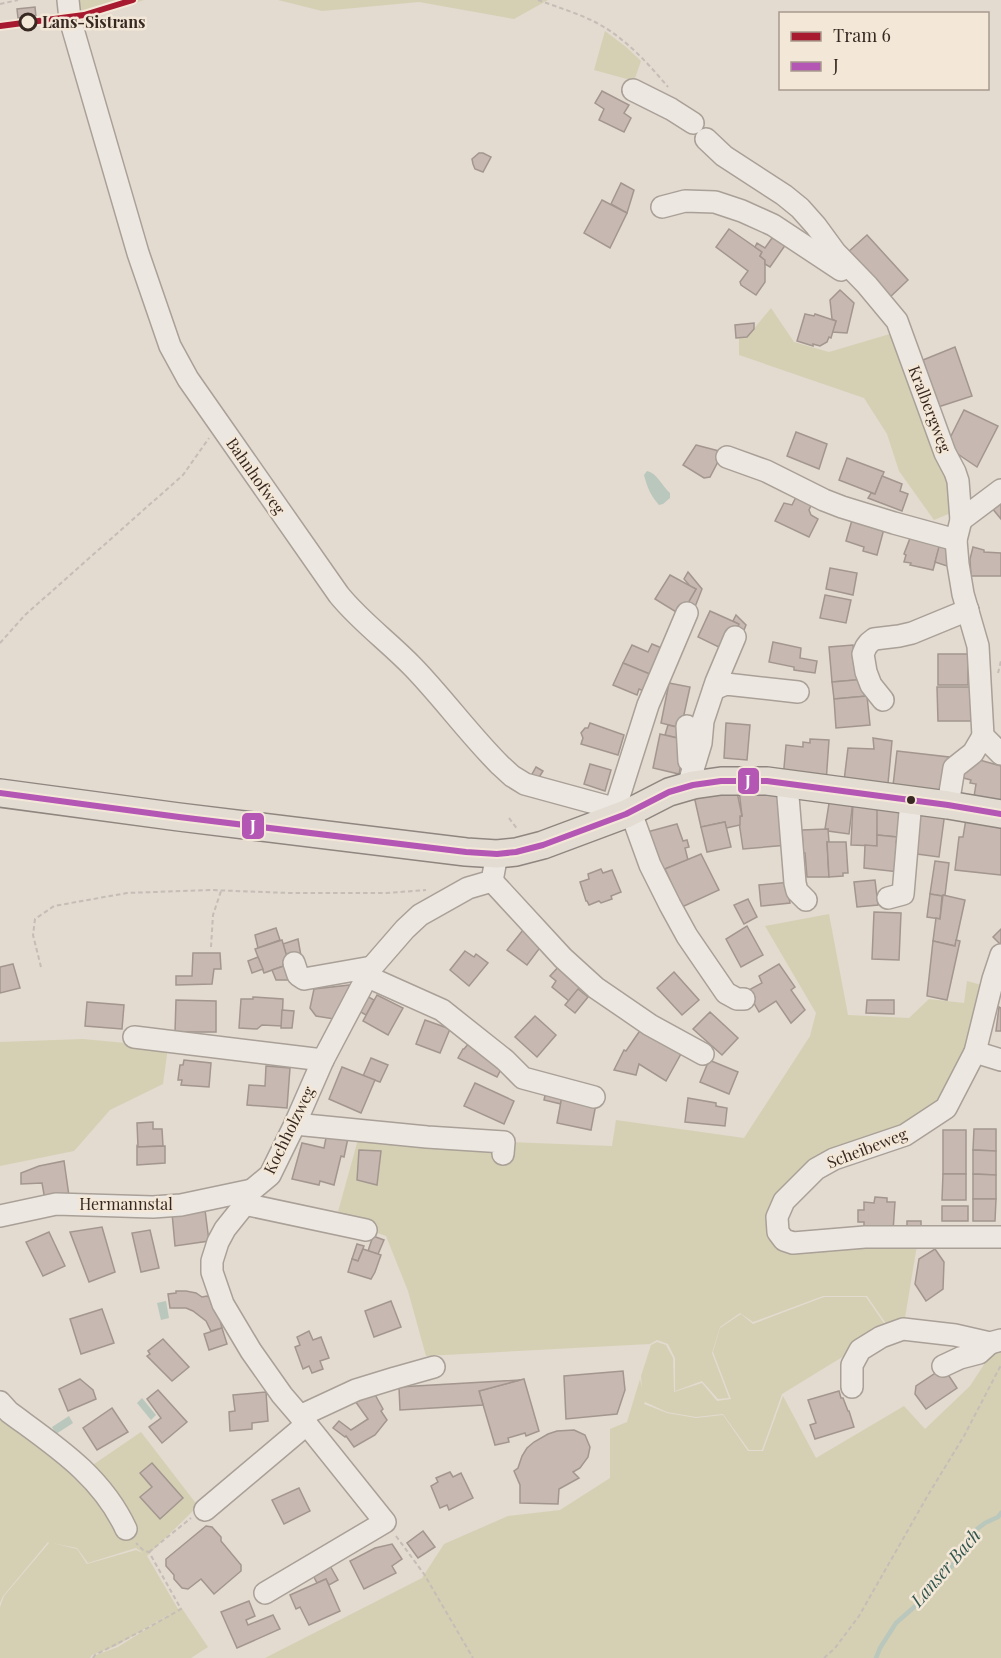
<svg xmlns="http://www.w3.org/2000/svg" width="1001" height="1658" font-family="'Playfair Display',serif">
  <rect width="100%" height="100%" fill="#e3dad0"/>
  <g fill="#d5d0b3" fill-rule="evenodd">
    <path d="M74,0H144L105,13L77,20Z"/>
    <path d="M278,0H548L514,19L419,2L322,11Z"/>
    <path d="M605,31L626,47L641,61L634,81L594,70Z"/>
    <path d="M771,308L794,342L829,352L900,331L951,475L953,512L934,520L899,471L887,434L864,398L739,355V338L747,337Z"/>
    <path d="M829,914L848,1015L909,1018L929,999L964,1003L967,981L985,986L969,1049L944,1100L905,1126L791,1187L779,1241L918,1239L905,1318L889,1328L867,1296H823L753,1322L740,1313L720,1327L712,1353L729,1398L718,1399L702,1381L675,1391V1358L668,1344L657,1340L650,1344L426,1356L408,1291L386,1236L336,1219L359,1136L612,1146L616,1120L744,1138L810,1036L816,1013L765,926Z"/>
    <path d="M83,1039L168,1047L163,1084L110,1110L74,1151L0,1166V1042Z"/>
    <path d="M824,1297H866L888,1329L782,1394L762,1450H749L723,1414L696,1417L667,1412L645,1402L644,1404L667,1413L696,1418L723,1415L748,1451H763L783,1396L816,1458L904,1406L925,1429L970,1386L996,1346L1001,1345V1658H265L422,1578L444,1544L508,1516L560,1510L610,1478V1429L627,1422L640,1379L642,1388L641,1376L651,1345L657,1342L666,1345L673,1358L674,1392L702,1383L717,1401L731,1399L713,1352L720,1328L741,1314L753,1324Z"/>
    <path d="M0,1408L81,1473L141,1432L198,1506L147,1556L178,1609L181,1607L208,1647L191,1658H92L93,1656L118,1647L173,1612L116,1646L92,1655L90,1658H0V1607L4,1596L49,1543L48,1542L3,1596L0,1603ZM52,1543L77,1548L88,1563L136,1548L143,1553L136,1550L87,1564L77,1549Z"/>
  </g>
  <g fill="#bac7bd">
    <path d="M647,471C657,473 662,486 670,493V498L663,504L659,505C651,496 647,487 644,475Z"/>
    <path d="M166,1301L169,1318L161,1320L157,1303Z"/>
    <path d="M142,1398L156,1415L151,1420L137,1403Z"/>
    <path d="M69,1416L73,1423L56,1434L52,1427Z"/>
  </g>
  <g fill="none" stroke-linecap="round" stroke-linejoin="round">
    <path stroke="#bac7bd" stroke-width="4.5" d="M876,1658L880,1648L896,1623L929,1594L952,1566L972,1533L985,1523L998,1517L1001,1513"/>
  </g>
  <g fill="#c7b9b1" stroke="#a3968f" stroke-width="1.5">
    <path d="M35,7L36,17L18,18L17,9Z"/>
    <path d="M602,91L629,105L624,113L631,118L624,132L599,120L604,109L595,103Z"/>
    <path d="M479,153H483L491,157L483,172L475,169L473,164L472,159Z"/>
    <path d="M621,183L634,190L627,213L611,204Z"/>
    <path d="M602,200L627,213L610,248L584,233Z"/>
    <path d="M729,229L762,252L760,256L765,260V282L756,295L741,285L740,282L748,271L716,247Z"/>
    <path d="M867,235L908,280L888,299L847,253Z"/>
    <path d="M772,238L786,244L770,267L765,264V260L760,256L762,252L755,247L757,243L765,248Z"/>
    <path d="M840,290L854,303L847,333L832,332L836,321L832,319L830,300Z"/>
    <path d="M805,314L814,316L815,314L836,321L831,338L829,337L827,342L820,346L813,344V346L797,341Z"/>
    <path d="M754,323V329L747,337L736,338L735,325Z"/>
    <path d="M955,347L972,396L938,407L923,360Z"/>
    <path d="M964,410L998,426L977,467L946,446Z"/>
    <path d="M796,432L827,444L819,469L787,456Z"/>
    <path d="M696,445L723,452L710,477L704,478L683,465Z"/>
    <path d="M847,458L884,472L875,494L839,480Z"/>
    <path d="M882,476L902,484L900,491L908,494L902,511L868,498L871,493L875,494Z"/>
    <path d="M798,493L813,501L809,510L811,515L818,519L809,537L775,521L784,503L792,505Z"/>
    <path d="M1001,499V519L991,507Z"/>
    <path d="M854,513L885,525L877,555L863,551L864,547L846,541Z"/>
    <path d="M912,533L941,541L933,570L910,565L911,563L904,562L906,555L904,554Z"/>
    <path d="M940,543L950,545L953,568L935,562Z"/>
    <path d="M973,547L984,550V552L1001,553V576H971L970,559Z"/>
    <path d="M830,568L857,573L853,595L826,589Z"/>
    <path d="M688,572L702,589L693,612L685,608L696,589L690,586L684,579Z"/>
    <path d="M670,575L696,589L681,615L655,599Z"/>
    <path d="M825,595L851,600L846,623L820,618Z"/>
    <path d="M710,611L739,624L727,651L698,637Z"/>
    <path d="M736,615L746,625L741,638L735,635L739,624L733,621Z"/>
    <path d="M773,642L801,648L800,658L817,661L815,673L794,670V667L769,662Z"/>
    <path d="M652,644L664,649L652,675L623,663L632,645L648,652Z"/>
    <path d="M853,645L857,680L832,682L829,647Z"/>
    <rect x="938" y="654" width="30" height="31"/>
    <path d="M623,663L657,677L651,694L639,689L637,695L613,685Z"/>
    <path d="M866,679L867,696L834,699L832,682Z"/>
    <path d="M669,683L690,687L681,728L661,723Z"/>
    <path d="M937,687H971V721H938Z"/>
    <path d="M867,696L870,725L836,728L834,699Z"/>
    <path d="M590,723L624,735L618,755L581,744L583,738L581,733L585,728H588Z"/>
    <path d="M726,723L750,725L747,760L724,758Z"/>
    <path d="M668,725L681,728L678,738L665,735Z"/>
    <path d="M660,734L686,740L679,774L653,768Z"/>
    <path d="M873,738L892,741L887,794L843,789L848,748L874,749Z"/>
    <path d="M810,739L829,740L826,783L783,779L786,745L803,747V742L810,743Z"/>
    <path d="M897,751L949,757L944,800L893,786Z"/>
    <path d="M976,759L1001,766V809L973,803L976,784L970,783L971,780L960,777Z"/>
    <path d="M590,764L611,770L605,791L584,784Z"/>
    <path d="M536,767L543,771L538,779L531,776Z"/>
    <path d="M781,786L788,845L743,849L739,822L740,816H742L739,790Z"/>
    <path d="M736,787L742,816H740V825L726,828L725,822L701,827L694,796Z"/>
    <path d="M830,797L853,801L849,834L828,831V829H825Z"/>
    <path d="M853,802L878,803L877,846L851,845Z"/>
    <path d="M877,804L902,807L901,832H897V837L877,835Z"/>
    <path d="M917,808L945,812L939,857L917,854L913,842Z"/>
    <path d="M966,819L1001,823V875L955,870L959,837H963Z"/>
    <path d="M725,822L731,847L707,852L701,827Z"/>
    <path d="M677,824L683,841L687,840L689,847L685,848L688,860L665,869L666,871H658L647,832Z"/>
    <path d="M828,829L829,842H827L829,877H807L805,853H803L802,830Z"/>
    <path d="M877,835L897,837L896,843L901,844L899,872L864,868L865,845L877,846Z"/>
    <path d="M827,842H846L848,873H843V876L829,877Z"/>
    <path d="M701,854L719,890L682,907L665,869Z"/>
    <path d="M935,861L949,863L945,895L942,896L930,894Z"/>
    <path d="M601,869L603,873L612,870L621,892L611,896L612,899L601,903L599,901L589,905L587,901H586L580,882L589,879L588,874Z"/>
    <path d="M875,880L878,905L857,907L854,882Z"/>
    <path d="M791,882L788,893L790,903L761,906L759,885Z"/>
    <path d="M930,894L942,896L940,919L927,917Z"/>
    <path d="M943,895L965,900L955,946L933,941L936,918L940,919Z"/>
    <path d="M748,899L757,917L744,924L734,905Z"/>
    <path d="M874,912L901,913L899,960L872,959Z"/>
    <path d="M747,926L763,955L741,967L726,939Z"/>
    <path d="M276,928L280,940L258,948L255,935Z"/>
    <path d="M1001,929V943L1000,944L993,937Z"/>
    <path d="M523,930L542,945L527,965L507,950Z"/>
    <path d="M298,939L301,956L288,961L283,944Z"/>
    <path d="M282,940L289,964L264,973L255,949Z"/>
    <path d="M956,940L960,941L947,1000L927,996L933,941L955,946Z"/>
    <path d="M465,951L474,957L476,954L488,963L469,986L450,970Z"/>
    <path d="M193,953H220L221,969H214L212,984L176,985V976H192Z"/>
    <path d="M258,957L263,969L252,973L248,961Z"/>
    <path d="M13,964L20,988L0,993V967Z"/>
    <path d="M561,964L584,983L569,1001L552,987L556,981L550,976Z"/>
    <path d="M779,964L795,987L791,990L805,1010L791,1023L776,1001L759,1012L747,991L762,983L759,976Z"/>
    <path d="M284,966L289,980H276L272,970Z"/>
    <path d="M674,972L699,1000L682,1015L657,988Z"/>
    <path d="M350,985L334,1019L316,1016L310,1008L314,989Z"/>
    <path d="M578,989L588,997L575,1013L565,1005Z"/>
    <path d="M365,995L374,1000L366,1015L357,1010Z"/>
    <path d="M377,995L403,1008L388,1035L363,1021Z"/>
    <path d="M253,997L283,999L282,1026L262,1025L257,1029L239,1028L241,999H253Z"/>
    <path d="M176,1000L216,1001V1032H175Z"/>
    <path d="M867,1000H894V1014L866,1013Z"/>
    <path d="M87,1002L124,1005L122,1029L85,1026Z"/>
    <path d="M999,1007L1001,1008V1031H996Z"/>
    <path d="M282,1010L294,1011L292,1028H281Z"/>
    <path d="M710,1012L738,1038L722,1055L693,1029Z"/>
    <path d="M535,1016L556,1035L537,1057L515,1037Z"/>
    <path d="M425,1020L450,1029L440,1053L416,1044Z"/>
    <path d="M641,1029L682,1052L666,1081L639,1064L636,1075L614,1070L624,1050L626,1051Z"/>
    <path d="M470,1042L505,1062L497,1077L458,1058L463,1049H464Z"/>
    <path d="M371,1058L388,1065L380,1082L363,1076Z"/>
    <path d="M184,1060L211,1063L209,1087L181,1085L182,1080H178L180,1065H183Z"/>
    <path d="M709,1060L738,1072L729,1094L700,1082Z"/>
    <path d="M266,1066L290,1068L287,1108L247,1105L249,1085L265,1086Z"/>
    <path d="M342,1067L375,1080L361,1113L329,1099Z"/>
    <path d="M475,1083L514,1101L504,1124L464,1106Z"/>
    <path d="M547,1087L562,1096L561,1104L544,1100Z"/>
    <path d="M562,1096L596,1104L591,1130L557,1123Z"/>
    <path d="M688,1098L716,1103V1106L727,1108L725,1126L685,1122Z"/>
    <path d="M153,1122V1129H162L163,1146L138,1147L137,1123Z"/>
    <path d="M974,1129H996V1151L973,1150Z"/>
    <rect x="943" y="1130" width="23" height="44"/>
    <path d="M327,1133L348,1138L344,1157L341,1156L334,1185L320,1181L319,1185L292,1179L302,1143L324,1148Z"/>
    <path d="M137,1146L138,1147L165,1146V1163L137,1165Z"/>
    <path d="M359,1150L381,1151L377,1185L357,1180Z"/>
    <path d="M973,1150L996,1151V1175L973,1174Z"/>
    <path d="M64,1161L69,1196L45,1200L42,1183L21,1184V1173L39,1166Z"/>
    <path d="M943,1174H966V1200H942Z"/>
    <path d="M973,1174L996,1175V1199H973Z"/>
    <path d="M875,1197L887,1198V1202H895L893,1231L864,1230V1222H858V1210H864V1202L874,1203Z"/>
    <path d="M973,1199H996L995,1221H973Z"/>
    <rect x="942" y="1206" width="26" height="15"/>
    <path d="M205,1210L209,1241L175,1246L172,1213Z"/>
    <path d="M907,1221H921V1230L907,1229Z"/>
    <path d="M102,1227L115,1272L89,1282L70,1232Z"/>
    <path d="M150,1230L159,1268L141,1272L132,1233Z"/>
    <path d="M49,1232L65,1266L43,1276L26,1242Z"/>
    <path d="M373,1236L384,1240L378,1254L368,1251Z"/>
    <path d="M357,1244L364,1246L358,1261L352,1259Z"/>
    <path d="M363,1249L381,1255L375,1272L371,1279L348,1272L352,1259L358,1261Z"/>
    <path d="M935,1249L944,1262L943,1289L926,1301L915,1284L919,1259Z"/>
    <path d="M176,1291H186L196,1293L202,1297L207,1296L211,1299V1304L218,1310L215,1312L220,1320L222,1328L211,1331L206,1321L193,1311L186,1308H170L168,1294L176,1293Z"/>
    <path d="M391,1301L401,1327L374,1337L365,1311Z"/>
    <path d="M102,1309L114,1343L81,1354L70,1319Z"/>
    <path d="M222,1328L227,1344L209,1350L204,1334Z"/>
    <path d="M309,1331L313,1340L321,1337L329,1358L320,1361L323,1369L312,1373L309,1366L303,1369L295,1347L300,1345L297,1337Z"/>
    <path d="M163,1339L189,1367L172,1381L147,1356L150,1354L148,1351Z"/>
    <path d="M623,1371L625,1390L617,1414L566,1419L564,1376Z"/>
    <path d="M937,1372L947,1373L957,1388L926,1409L915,1394L916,1386Z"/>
    <path d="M80,1379L93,1390L96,1399L68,1411L59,1389Z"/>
    <path d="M524,1379L539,1431L526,1436L525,1433L508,1438L509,1442L495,1445L479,1391Z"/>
    <path d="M520,1380L479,1391L483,1405L400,1410L399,1387Z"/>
    <path d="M158,1390L187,1422L162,1443L149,1427L161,1418L147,1399Z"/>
    <path d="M373,1391L383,1409L381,1411L387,1420L375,1435L354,1447L346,1436L345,1437L333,1428L339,1421L351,1430L368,1419L355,1401Z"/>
    <path d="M839,1391L841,1398H843L848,1411H849L854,1427L815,1439L810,1425L816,1423L808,1400Z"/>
    <path d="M266,1392L268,1421L252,1423V1429L230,1431L229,1412L235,1411L233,1395Z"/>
    <path d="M112,1408L128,1432L97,1450L83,1428Z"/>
    <path d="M574,1430L585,1435L590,1447L588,1457L580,1468L573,1472L579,1478L559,1489L558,1504L520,1503V1485L514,1471L518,1468L522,1456L527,1448L534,1442L548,1434L557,1431Z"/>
    <path d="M152,1463L183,1498L160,1519L140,1497L152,1487L140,1473Z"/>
    <path d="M450,1472L453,1477L461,1473L473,1498L449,1510L447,1505L440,1508L431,1486L438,1482L436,1478Z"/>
    <path d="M299,1488L310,1511L284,1524L272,1500Z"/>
    <path d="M206,1526L212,1527L221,1537V1541L241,1565V1571L214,1594L201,1579L188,1589L182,1588L174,1579V1575L166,1566V1559Z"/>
    <path d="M423,1531L435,1547L418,1558L407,1543Z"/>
    <path d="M392,1544L402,1559L392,1566L396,1573L364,1589L350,1561L375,1548Z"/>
    <path d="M329,1564L338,1580L329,1585L326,1579L317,1583L312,1573Z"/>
    <path d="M326,1579L340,1611L309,1625L300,1607L296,1609L290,1595Z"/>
    <path d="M249,1601L255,1616L246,1620L248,1625L273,1615L280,1629L237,1648L221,1612Z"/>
  </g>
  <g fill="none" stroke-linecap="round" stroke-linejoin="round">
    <defs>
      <g id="minor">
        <path d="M68,0L70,19L138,253L170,346L188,379L339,595C361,622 389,642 413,667C443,698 469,734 500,765L512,776L525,784L624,811L633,818L650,865L670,905L687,936L726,993L737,999H744"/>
        <path d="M633,90L671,109L693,123"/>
        <path d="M706,139L724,156L784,195L800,208L816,226L835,252L867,285L897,321L945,453L955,472L958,481L961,520L956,540L958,564L963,594L978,646L983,736L1001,754"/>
        <path d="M662,207L685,201L715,202L742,211L773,225L841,270"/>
        <path d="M727,457L766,471L824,500L842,507L894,523L956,540"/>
        <path d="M961,520L1001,490"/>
        <path d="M714,689L726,684L798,692"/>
        <path d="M883,700L871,685L866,672L863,654L866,647L869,643L874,639L899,636L912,633L968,610"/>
        <path d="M687,726L689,761"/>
        <path d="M691,776L701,743L703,721L716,682L735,637"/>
        <path d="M787,784L795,883L797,891L806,900"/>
        <path d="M948,805L954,768L973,753L983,736"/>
        <path d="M615,809L648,705L687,613"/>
        <path d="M492,881L563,958L596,988L650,1025L703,1054"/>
        <path d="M888,898L903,894L911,800"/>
        <path d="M1001,955L993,979L975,1052L946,1108L905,1135L834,1159L816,1169L784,1201L777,1217L778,1232L784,1240L793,1243L865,1237H1001"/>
        <path d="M294,963L298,975L304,979L372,967"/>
        <path d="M366,976L442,1010L505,1060L523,1078L594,1097"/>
        <path d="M134,1037L323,1060"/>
        <path d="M975,1052L1001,1060"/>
        <path d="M295,1124L427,1137L504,1142L503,1154"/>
        <path d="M244,1204L366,1230"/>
        <path d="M0,1216L56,1204L153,1207L181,1205L252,1190"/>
        <path d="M943,1366L960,1358L979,1353L990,1343"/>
        <path d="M852,1387V1365L860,1350L881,1337L903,1329L955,1335L990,1343L1001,1340"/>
        <path d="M0,1402L9,1412C55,1446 101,1475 126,1529"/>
        <path d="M300,1416L356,1390L395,1378L434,1367"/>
        <path d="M205,1510L307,1424"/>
        <path d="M265,1593L385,1522L300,1416L282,1395L251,1351L223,1304L212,1272V1261L218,1242L225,1229L241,1209L252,1190L270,1175L295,1124L323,1060L372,967L405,929L420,915L468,888L492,881L497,854"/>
      </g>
      <path id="major" d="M0,793L179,817L466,852L497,854L516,852L543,845L626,814L669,792L693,785L721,781H767L948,805L1001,814"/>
    </defs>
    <use href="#minor" stroke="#a9a098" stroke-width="24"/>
    <use href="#major" stroke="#8e867f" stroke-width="30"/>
    <g stroke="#c4beb7" stroke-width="2" stroke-dasharray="4.5 3" stroke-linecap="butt">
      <path d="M538,0C557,7 577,13 595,22C624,37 647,62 668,87"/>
      <path d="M0,4L18,0"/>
      <path d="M0,643L25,615L183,475L209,438"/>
      <path d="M998,673L1001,661"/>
      <path d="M509,818L518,830"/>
      <path d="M211,947L213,915L221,891"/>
      <path d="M41,967L33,935L35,919L54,906L127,893L210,890L289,893H387L426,890"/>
      <path d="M396,1536L424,1574L473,1658"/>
      <path d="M149,1552L191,1518"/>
      <path d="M93,1658L95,1655L153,1625L181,1609L149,1552L144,1551L136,1543"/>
      <path d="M824,1658L835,1648L859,1616L928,1495L964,1436L1001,1365"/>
    </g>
    <use href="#minor" stroke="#ece7e1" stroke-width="21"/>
    <use href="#major" stroke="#e3dcd3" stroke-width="27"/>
    <defs>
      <path id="bus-1" d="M0,793L179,817L466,852L497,854L516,852L543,845L626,814L669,792L693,785L721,781H767L948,805L1001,814"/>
    </defs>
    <use href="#bus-1" stroke="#f3e7d7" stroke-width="10"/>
    <use href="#bus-1" stroke="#b457b4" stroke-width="6"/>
    <defs>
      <path id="tram-1" d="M0,26L84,15L133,0"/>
    </defs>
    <use href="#tram-1" stroke="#f3e7d7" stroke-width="10"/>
    <use href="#tram-1" stroke="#a81a30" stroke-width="6"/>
  </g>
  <circle fill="#f3e7d7" stroke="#372821" stroke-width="3" cx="28" cy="22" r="8"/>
  <circle fill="#372821" stroke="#f3e7d7" stroke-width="2" cx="911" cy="800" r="5"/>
  <g text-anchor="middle" stroke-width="5" stroke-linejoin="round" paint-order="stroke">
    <g font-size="16" font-weight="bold" fill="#372821" stroke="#f3e7d7" text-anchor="start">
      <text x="42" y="28">Lans-Sistrans</text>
    </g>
    <g font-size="16" fill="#372821" stroke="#f3e7d7">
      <text transform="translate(930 409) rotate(69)" y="6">Kralbergweg</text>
      <text transform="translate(256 476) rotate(55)" y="6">Bahnhofweg</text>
      <text transform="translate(289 1130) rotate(-64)" y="6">Kochholzweg</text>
      <text transform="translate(867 1148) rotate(-21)" y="6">Scheibeweg</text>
      <text x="126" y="1210">Hermannstal</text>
    </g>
    <g font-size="18" font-style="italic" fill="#31564e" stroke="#f3e7d7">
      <text transform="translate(946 1568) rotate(-49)" y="6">Lanser Bach</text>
    </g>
  </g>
  <g stroke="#f3e7d7" stroke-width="2">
    <rect x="737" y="767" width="23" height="28" rx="6" fill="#b457b4"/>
    <rect x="241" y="812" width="24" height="28" rx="6" fill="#b457b4"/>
  </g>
  <g font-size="16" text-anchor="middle" font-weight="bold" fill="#fff">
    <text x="748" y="787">J</text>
    <text x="253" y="832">J</text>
  </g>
  <rect x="779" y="12" width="210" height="78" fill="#f3e7d7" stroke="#a89b8e" stroke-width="1.5"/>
  <rect x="791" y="32" width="30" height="9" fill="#a81a30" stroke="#a89b8e" stroke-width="1.5"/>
  <text x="833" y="42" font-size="18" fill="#372821">Tram 6</text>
  <rect x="791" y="62" width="30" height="9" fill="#b457b4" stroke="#a89b8e" stroke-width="1.5"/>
  <text x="833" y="72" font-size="18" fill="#372821">J</text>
</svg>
